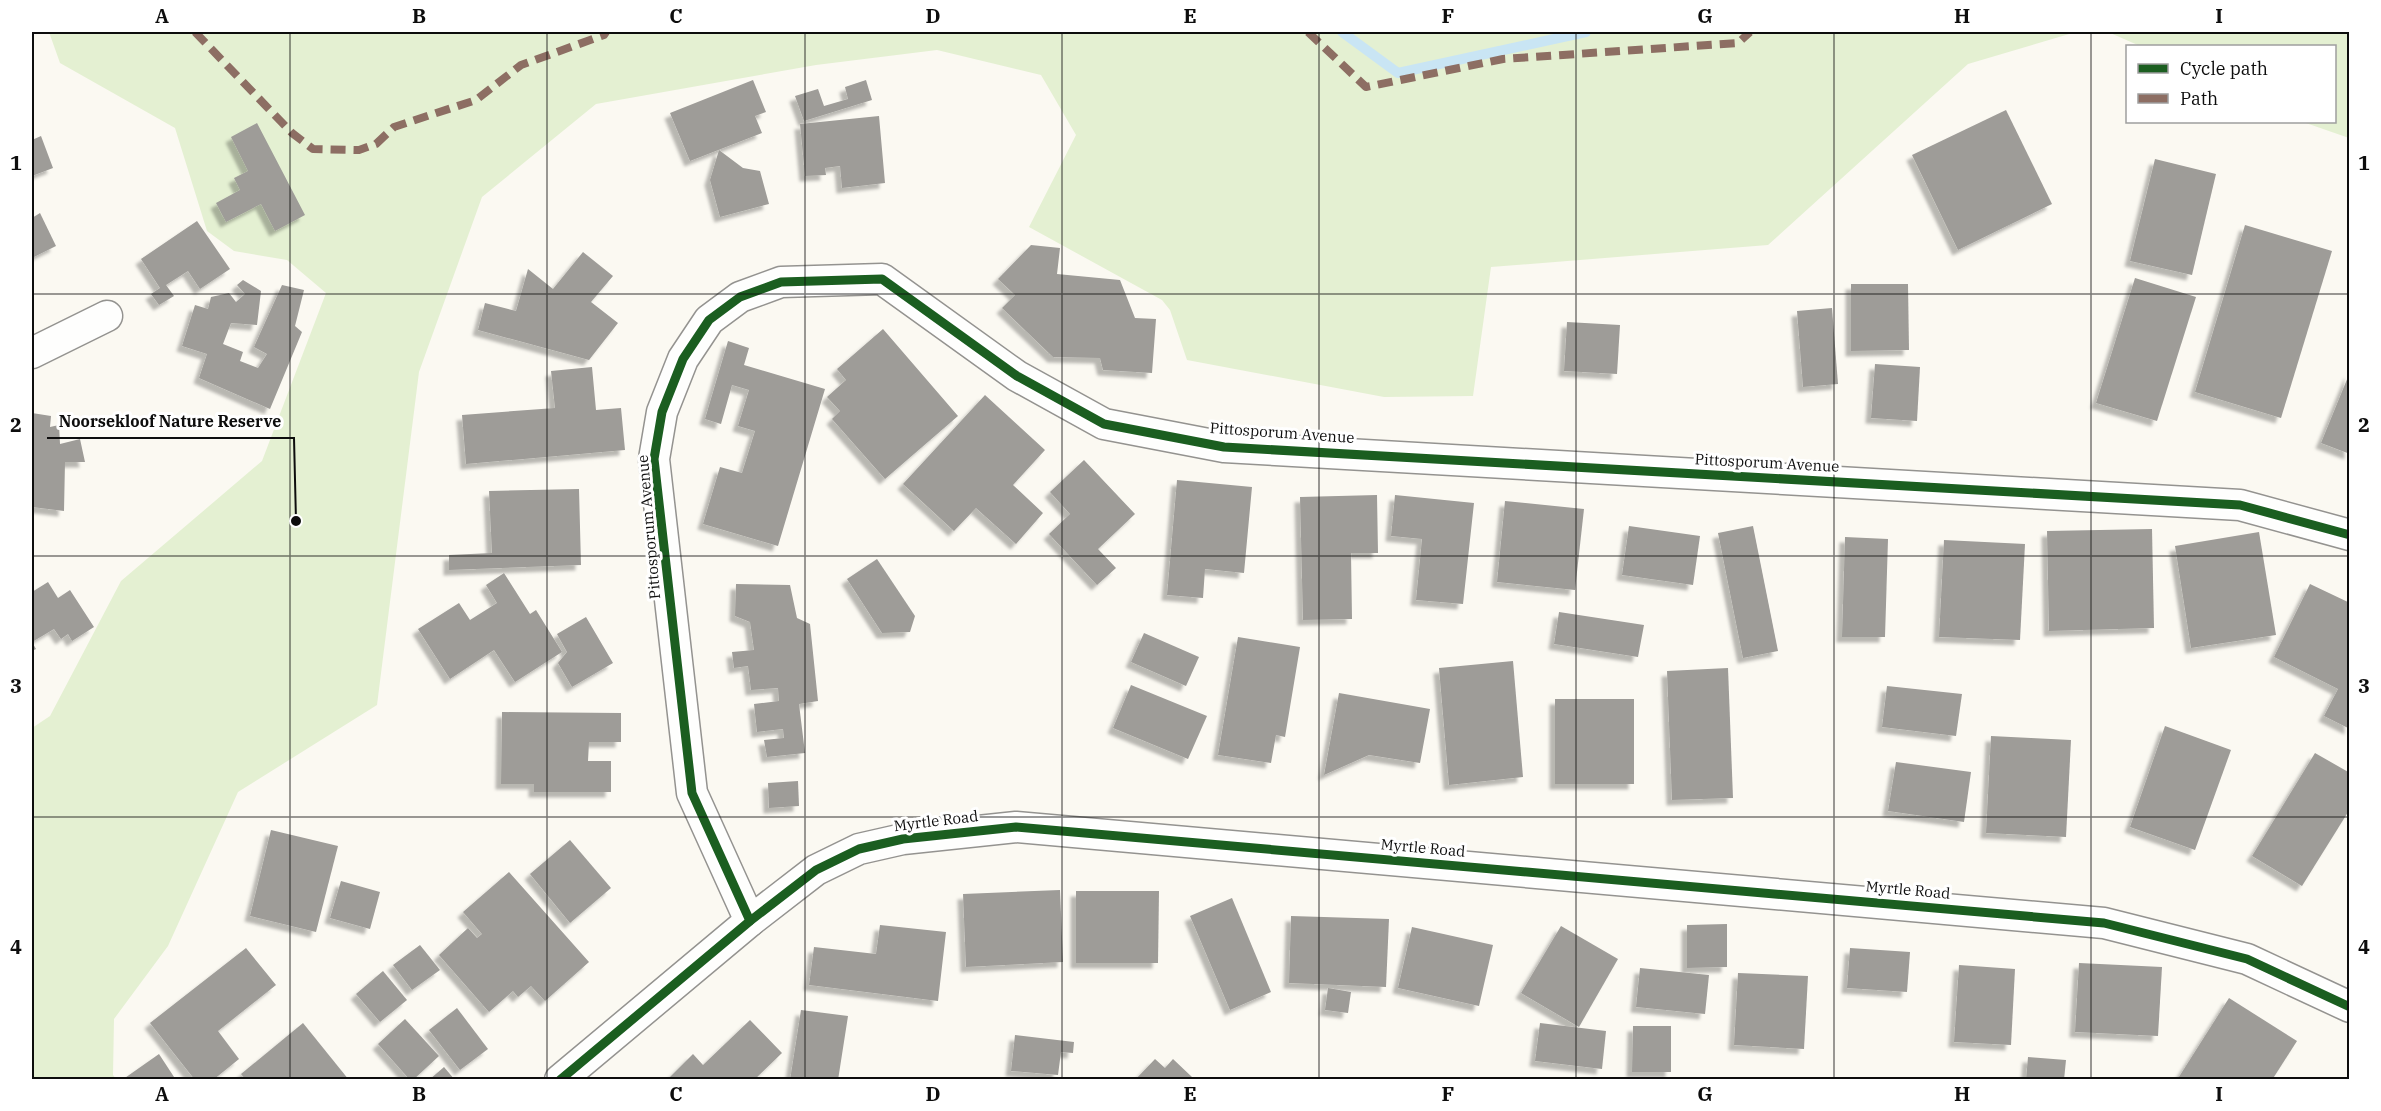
<svg xmlns="http://www.w3.org/2000/svg" width="2381" height="1111" font-family="'IBM Plex Serif',serif">
  <defs>
    <filter id="shadow"><feDropShadow dx="-5.5" dy="5.5" stdDeviation="1.5" flood-color="#0004"/></filter>
  </defs>
  <rect width="100%" height="100%" fill="#fbf9f2"/>
  <g fill="#e4f0d2">
    <path d="M49,32H2076L1968,64L1768,245L1491,267L1473,396L1384,397L1187,360L1170,310L1162,300L1029,227L1076,135L1041,75L937,50L816,65L596,104L482,197L419,372L377,705L238,792L168,946L114,1019L113,1075L116,1079L32,1080V728L50,716L121,581L262,461L326,293L287,260L234,251L207,231L175,128L60,63Z"/>
    <path d="M2108,32H2349V138L2303,122H2334V46H2140Z"/>
  </g>
  <g fill="none" stroke-linecap="round" stroke-linejoin="round">
    <path stroke="#c9e5f4" stroke-width="10" d="M1342,32L1398,73L1586,32"/>
  </g>
  <g fill="#9e9c98" filter="url(#shadow)">
    <path d="M753,80L766,112L755,116L762,133L690,161L670,113Z"/>
    <path d="M866,80L872,100L804,121L795,96L818,89L824,106L848,99L845,87Z"/>
    <path d="M2006,110L2052,204L1958,250L1912,155Z"/>
    <path d="M879,116L885,183L842,188L840,166L825,168L826,175L805,176L800,124Z"/>
    <path d="M257,123L305,215L275,231L261,204L226,222L216,203L240,190L234,178L248,171L231,137Z"/>
    <path d="M41,136L53,168L32,176V140Z"/>
    <path d="M719,150L743,168L760,171L769,204L720,217L710,180Z"/>
    <path d="M2155,159L2216,174L2192,275L2130,261Z"/>
    <path d="M40,213L56,246L32,258V218Z"/>
    <path d="M197,221L230,269L200,289L188,271L166,285L174,296L159,305L151,294L160,288L141,259Z"/>
    <path d="M2245,225L2332,251L2281,418L2195,392Z"/>
    <path d="M1031,245L1060,248L1057,274L1120,280L1135,318L1156,319L1152,373L1103,370L1100,358L1053,357L1002,308L1015,295L998,279Z"/>
    <path d="M583,252L613,276L591,302L618,323L589,360L478,330L485,303L516,311L528,269L553,289Z"/>
    <path d="M2135,278L2196,297L2157,421L2096,403Z"/>
    <path d="M243,280L261,291L257,325L231,323L223,344L243,352L240,361L258,368L267,354L254,347L282,285L304,290L295,326L302,332L270,409L199,378L207,354L182,346L195,305L208,309L211,297L229,293L236,302L245,294L237,285Z"/>
    <path d="M1851,284H1908L1909,350L1851,351Z"/>
    <path d="M1832,308L1838,384L1803,387L1797,311Z"/>
    <path d="M1567,322L1620,325L1617,374L1564,371Z"/>
    <path d="M883,329L958,416L885,479L832,419L840,411L827,397L846,380L837,369Z"/>
    <path d="M728,341L749,348L744,365L825,389L778,546L703,524L720,467L742,473L755,431L738,426L749,390L732,385L721,424L705,419Z"/>
    <path d="M1875,364L1920,367L1917,421L1871,418Z"/>
    <path d="M592,367L596,410L621,408L625,450L466,464L462,415L555,408L551,371Z"/>
    <path d="M2350,372V454L2321,443Z"/>
    <path d="M985,395L1045,450L1013,485L1043,513L1016,544L976,508L954,531L903,484Z"/>
    <path d="M32,413L51,416L50,427L59,425L60,444L80,439L85,462H65L64,511L32,507Z"/>
    <path d="M1084,460L1135,514L1098,549L1116,568L1097,585L1049,534L1070,514L1050,492Z"/>
    <path d="M1177,480L1252,487L1244,573L1205,569L1203,598L1167,595Z"/>
    <path d="M579,489L581,565L449,570V555L492,553L489,491Z"/>
    <path d="M1377,495L1378,553H1351L1352,619L1303,620L1300,497Z"/>
    <path d="M1395,495L1474,503L1463,604L1416,600L1422,539L1391,536Z"/>
    <path d="M1505,501L1584,509L1575,590L1497,582Z"/>
    <path d="M1629,526L1700,536L1693,585L1622,575Z"/>
    <path d="M1753,526L1778,651L1743,658L1718,533Z"/>
    <path d="M2152,529L2154,628L2049,631L2047,531Z"/>
    <path d="M2259,532L2276,635L2191,648L2175,546Z"/>
    <path d="M1845,537L1888,539L1885,637H1842Z"/>
    <path d="M1944,540L2025,544L2020,640L1939,637Z"/>
    <path d="M877,559L915,616L910,632L882,633L847,579Z"/>
    <path d="M504,573L530,614L536,610L562,652L515,682L494,650L450,679L418,629L459,603L470,620L497,603L486,585Z"/>
    <path d="M48,582L58,598L70,590L94,627L72,641L68,634L61,639L54,629L32,642L36,649L32,651V592Z"/>
    <path d="M736,584L790,585L797,618L810,624L818,701L799,704L805,753L767,757L764,740L784,738L783,729L757,732L754,704L779,701L778,688L751,690L748,666L734,668L732,652L754,650L750,622L735,616Z"/>
    <path d="M2310,584L2350,603V729L2324,716L2338,689L2274,657Z"/>
    <path d="M1559,612L1644,625L1638,657L1554,644Z"/>
    <path d="M586,617L613,663L572,687L558,663L567,652L557,634Z"/>
    <path d="M1144,633L1199,657L1186,686L1131,662Z"/>
    <path d="M1238,637L1300,647L1285,737L1276,735L1271,763L1218,755Z"/>
    <path d="M1513,661L1523,777L1449,785L1439,668Z"/>
    <path d="M1728,668L1733,798L1672,800L1667,671Z"/>
    <path d="M1131,685L1207,716L1188,759L1113,728Z"/>
    <path d="M1887,686L1962,694L1956,736L1882,727Z"/>
    <path d="M1339,693L1430,709L1420,763L1369,755L1324,775Z"/>
    <rect x="1555" y="699" width="79" height="85"/>
    <path d="M502,712L621,713V742H589L588,761H611V792H534V784H501Z"/>
    <path d="M2165,726L2231,750L2195,850L2130,827Z"/>
    <path d="M1991,736L2071,740L2066,837L1986,833Z"/>
    <path d="M2315,753L2350,773V809L2302,886L2252,856Z"/>
    <path d="M1896,762L1971,772L1964,822L1888,811Z"/>
    <path d="M798,781L799,806L769,808L768,783Z"/>
    <path d="M271,830L338,846L316,932L250,916Z"/>
    <path d="M570,840L611,888L570,923L530,874Z"/>
    <path d="M509,872L589,962L545,1001L531,986L518,997L513,991L489,1012L439,955L468,928L477,938L482,934L463,912Z"/>
    <path d="M341,881L380,892L370,929L330,918Z"/>
    <path d="M1060,890L1063,962L966,967L963,894Z"/>
    <path d="M1076,891H1159L1158,963H1076Z"/>
    <path d="M1232,898L1271,992L1230,1010L1190,916Z"/>
    <path d="M1291,916L1389,919L1386,987L1289,983Z"/>
    <path d="M1727,924V967L1687,968V925Z"/>
    <path d="M880,925L946,932L938,1001L809,985L814,947L876,954Z"/>
    <path d="M1561,926L1618,959L1579,1027L1521,993Z"/>
    <path d="M1412,927L1493,945L1479,1006L1398,988Z"/>
    <path d="M420,945L440,970L412,990L393,965Z"/>
    <path d="M246,948L276,985L218,1031L239,1059L213,1080H195L150,1023Z"/>
    <path d="M1850,948L1910,952L1907,992L1847,988Z"/>
    <path d="M2079,963L2162,967L2158,1036L2075,1032Z"/>
    <path d="M1959,965L2015,969L2011,1045L1954,1042Z"/>
    <path d="M1640,968L1709,975L1705,1014L1636,1007Z"/>
    <path d="M383,971L407,1000L380,1022L356,994Z"/>
    <path d="M1738,973L1808,976L1804,1049L1734,1045Z"/>
    <path d="M1328,988L1351,992L1348,1013L1325,1010Z"/>
    <path d="M2229,998L2297,1041L2272,1080H2177Z"/>
    <path d="M457,1008L488,1049L460,1070L429,1030Z"/>
    <path d="M801,1010L848,1016L838,1080H790Z"/>
    <path d="M405,1019L439,1056L413,1080H410L378,1044Z"/>
    <path d="M750,1020L782,1053L754,1080H672L670,1077L693,1054L703,1065Z"/>
    <path d="M303,1023L349,1080H246L241,1074Z"/>
    <path d="M1540,1023L1606,1031L1602,1069L1535,1061Z"/>
    <path d="M1633,1026H1671V1072H1632Z"/>
    <path d="M1015,1035L1074,1042L1073,1053L1061,1052L1058,1075L1011,1071Z"/>
    <path d="M159,1054L176,1080H122Z"/>
    <path d="M2028,1057L2066,1060L2064,1080H2026Z"/>
    <path d="M1155,1059L1165,1068L1173,1059L1192,1077L1189,1080H1135Z"/>
    <path d="M444,1067L455,1080H429Z"/>
  </g>
  <g fill="none" stroke-linecap="round" stroke-linejoin="round">
    <defs>
      <g id="street">
        <path d="M32,353L107,316"/>
        <path d="M750,921L692,793L654,459L662,412L683,359L709,320L740,297L781,282L882,279L1017,376L1104,424L1224,447L2240,505L2350,535"/>
        <path d="M560,1080L750,921L816,870L859,849L903,839L1016,827L2104,923L2247,959L2350,1007"/>
      </g>
    </defs>
    <use href="#street" stroke="#949390" stroke-width="33"/>
    <use href="#street" stroke="#fefefd" stroke-width="30"/>
    <g stroke="#8d6e63" stroke-width="8" stroke-dasharray="15 8" stroke-linecap="butt">
      <path d="M195,32L292,133L313,149L359,150L376,144L394,127L476,100L521,65L604,35L606,32"/>
      <path d="M1308,32L1366,87L1503,59L1738,43L1750,32"/>
    </g>
    <defs>
      <g id="cycleway">
        <path d="M750,921L692,793L654,459L662,412L683,359L709,320L740,297L781,282L882,279L1017,376L1104,424L1224,447L2240,505L2350,535"/>
        <path d="M560,1080L750,921L816,870L859,849L903,839L1016,827L2104,923L2247,959L2350,1007"/>
      </g>
    </defs>
    <use href="#cycleway" stroke="#fff" stroke-width="13"/>
    <use href="#cycleway" stroke="#1b5e20" stroke-width="9"/>
  </g>
  <path fill="none" stroke="#0d0d0d" stroke-width="1.5" stroke-opacity="0.55" d="M290,32V1080M547,32V1080M805,32V1080M1062,32V1080M1319,32V1080M1576,32V1080M1834,32V1080M2091,32V1080M32,294H2350M32,556H2350M32,817H2350"/>
  <g text-anchor="middle" stroke-width="6" stroke-linejoin="round" paint-order="stroke">
    <g font-size="15" fill="#0d0d0d" stroke="#fff">
      <text transform="translate(1282 433) rotate(4)" y="5">Pittosporum Avenue</text>
      <text transform="translate(1767 463) rotate(3)" y="5">Pittosporum Avenue</text>
      <text transform="translate(649 527) rotate(-95)" y="5">Pittosporum Avenue</text>
      <text transform="translate(936 821) rotate(-7)" y="5">Myrtle Road</text>
      <text transform="translate(1423 848) rotate(5)" y="5">Myrtle Road</text>
      <text transform="translate(1908 890) rotate(5)" y="5">Myrtle Road</text>
    </g>
  </g>
  <path fill="none" stroke="#0d0d0d" stroke-width="2" d="M296 521L294 438H47"/>
  <circle fill="#0d0d0d" stroke="#fff" stroke-width="2" cx="296" cy="521" r="6"/>
  <g font-size="16" text-anchor="middle" font-weight="bold" fill="#0d0d0d" stroke="#fff" stroke-width="6" stroke-linejoin="round" paint-order="stroke">
    <text x="170" y="427">Noorsekloof Nature Reserve</text>
  </g>
  <rect width="2381" height="1111" fill="none" stroke="#ffffff" stroke-width="66"/>
  <rect x="2126" y="45" width="210" height="78" fill="#ffffff" stroke="#9e9e9e" stroke-width="1.5"/>
  <rect x="2138" y="64" width="30" height="9" fill="#1b5e20" stroke="#9e9e9e" stroke-width="1.5"/>
  <text x="2180" y="75" font-size="18" fill="#0d0d0d">Cycle path</text>
  <rect x="2138" y="94" width="30" height="9" fill="#8d6e63" stroke="#9e9e9e" stroke-width="1.5"/>
  <text x="2180" y="105" font-size="18" fill="#0d0d0d">Path</text>
  <rect x="33" y="33" width="2315" height="1045" fill="none" stroke="#0d0d0d" stroke-width="2"/>
  <g font-size="20" text-anchor="middle" font-weight="bold" fill="#0d0d0d">
    <text x="162" y="23">A</text>
    <text x="419" y="23">B</text>
    <text x="676" y="23">C</text>
    <text x="933" y="23">D</text>
    <text x="1190" y="23">E</text>
    <text x="1448" y="23">F</text>
    <text x="1705" y="23">G</text>
    <text x="1962" y="23">H</text>
    <text x="2219" y="23">I</text>
    <text x="16" y="170">1</text>
    <text x="2364" y="170">1</text>
    <text x="16" y="432">2</text>
    <text x="2364" y="432">2</text>
    <text x="16" y="693">3</text>
    <text x="2364" y="693">3</text>
    <text x="16" y="954">4</text>
    <text x="2364" y="954">4</text>
    <text x="162" y="1101">A</text>
    <text x="419" y="1101">B</text>
    <text x="676" y="1101">C</text>
    <text x="933" y="1101">D</text>
    <text x="1190" y="1101">E</text>
    <text x="1448" y="1101">F</text>
    <text x="1705" y="1101">G</text>
    <text x="1962" y="1101">H</text>
    <text x="2219" y="1101">I</text>
  </g>
</svg>
